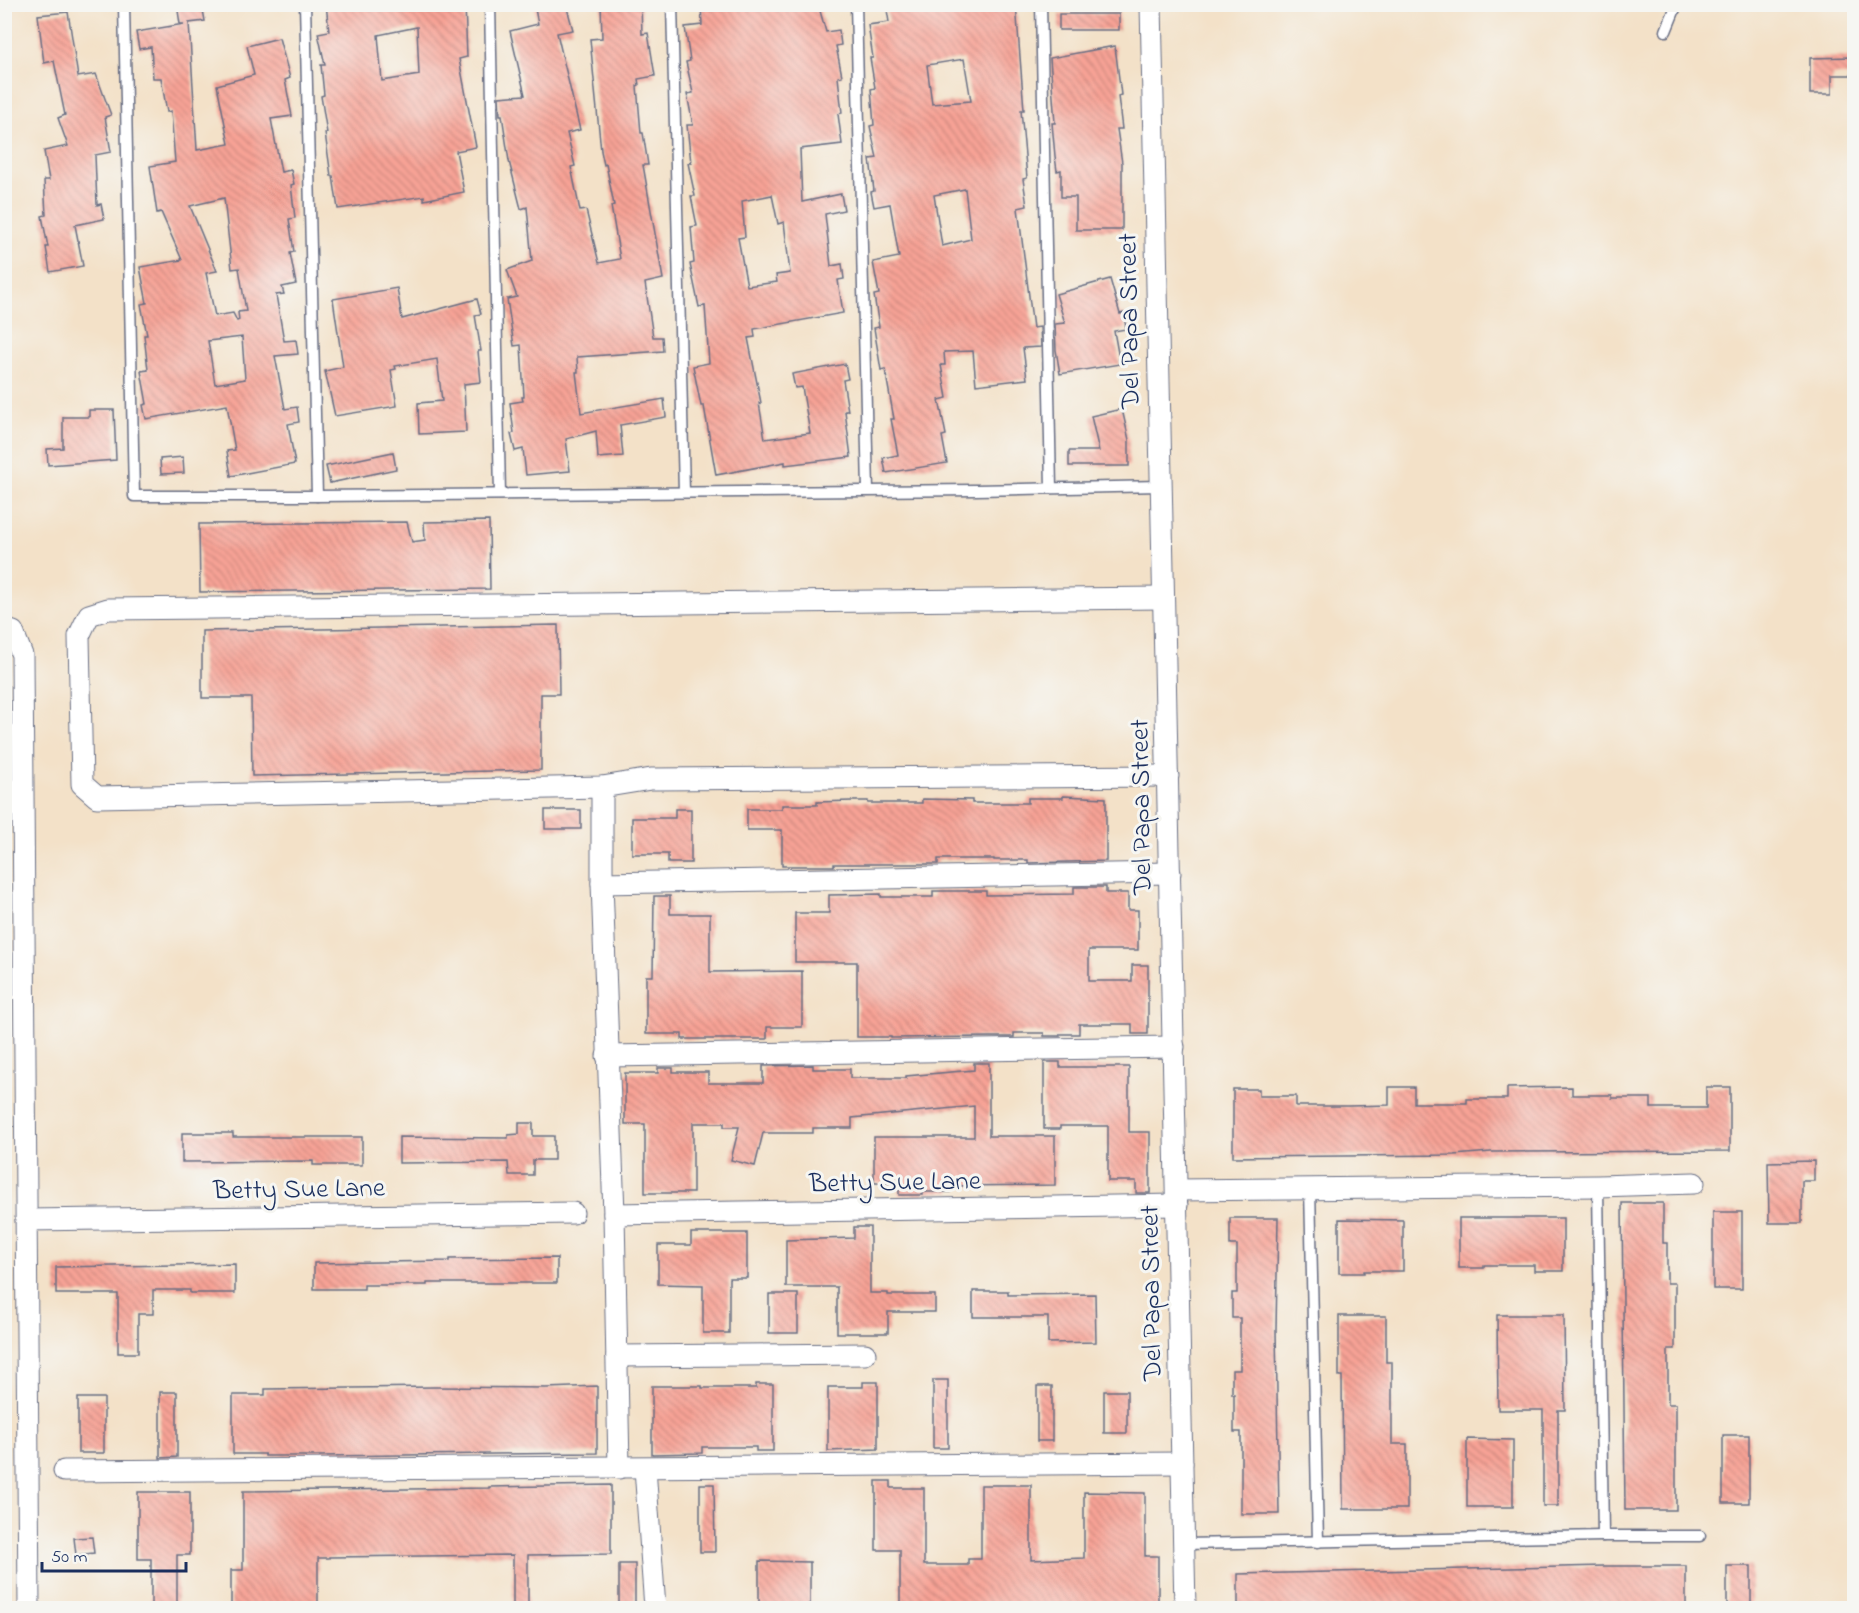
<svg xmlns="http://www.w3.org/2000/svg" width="1859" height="1613" font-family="'Indie Flower',sans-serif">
  <defs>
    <pattern id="building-back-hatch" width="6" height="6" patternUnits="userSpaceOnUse" patternTransform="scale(1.5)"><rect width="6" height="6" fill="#f8a395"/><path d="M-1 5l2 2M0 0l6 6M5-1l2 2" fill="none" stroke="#c8857d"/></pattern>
  </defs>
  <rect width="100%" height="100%" fill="#f6f6f2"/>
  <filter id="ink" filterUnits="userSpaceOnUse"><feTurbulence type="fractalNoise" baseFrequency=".0167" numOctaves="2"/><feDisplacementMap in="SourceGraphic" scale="12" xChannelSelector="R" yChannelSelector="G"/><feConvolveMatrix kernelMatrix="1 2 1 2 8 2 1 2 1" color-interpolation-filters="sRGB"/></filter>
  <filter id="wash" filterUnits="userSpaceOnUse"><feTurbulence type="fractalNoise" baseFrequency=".008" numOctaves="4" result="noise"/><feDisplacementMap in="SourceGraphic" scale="24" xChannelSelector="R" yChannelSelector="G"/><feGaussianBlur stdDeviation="1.35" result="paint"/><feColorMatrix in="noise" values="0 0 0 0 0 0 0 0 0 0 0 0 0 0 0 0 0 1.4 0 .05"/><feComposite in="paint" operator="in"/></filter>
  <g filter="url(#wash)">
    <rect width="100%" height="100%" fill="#f3e1c8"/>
    <g id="blocks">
      <g fill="url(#building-back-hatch)" fill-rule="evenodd">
        <path d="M177,4H202L205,21L189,23L197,150L229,144L217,85L254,75L247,46L279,38L290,78L285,80L292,116L271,119L281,172L291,170L294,184L291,185L295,218L289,219L294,252L290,253L296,284L282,287L284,294L276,295L284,341L296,340L298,354L275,356L285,409L297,407L299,422L288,424L295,464L231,476L227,451L235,450L227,405L146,419L143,405L147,404L141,371L148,370L144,335H147L141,304L147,303L140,267L182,260L161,212L157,213L150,166L175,162L171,111L167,112L161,78H153L151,47L139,49L136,32L184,24H180ZM224,198L232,269L239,268L246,311L238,312L239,320L237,321L233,313L215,316L206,273L217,271L190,206ZM242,337L245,379L215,384L208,341Z"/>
        <path d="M326,4H432V8L465,4L467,57L459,59L476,147L456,151L464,192L424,200V196L338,209L333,176H331L325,133H327L321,96L324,95L321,65H325L318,33L329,31ZM417,27L419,75L382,81L378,35Z"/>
        <path d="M534,4H566L573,30L557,33L580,130L567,133L575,166L571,167L580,211L586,210L599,263L620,259L611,206L614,205L606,164L604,165L601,151L590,39L602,38L601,4H641L642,34L648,33L655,76L638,79L639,85L637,86L641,133H643L648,165H643L663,279L645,283L653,337H662L663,351L577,357L578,372H576L581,413L664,399L666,417L620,425L623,456L598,458L596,431L566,439L570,471L526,475L523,449L515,451L511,434L514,433L510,403L523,401L522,397H524L521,345L514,346L507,299L517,297L507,270L532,261L527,207L521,209L509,161L502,115H500L499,97L525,95L510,31L538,24Z"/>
        <path d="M701,4H818L826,32L839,30L841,45L836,46L842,76L838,77L842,113L838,114L842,144L800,149L802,202L841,194L844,210L825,214L831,266L842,264L844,279L838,280L843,313L754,329L755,337L748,338L761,403H759L765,439L810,433L802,387L795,388L792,374L845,364L848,379L843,380L848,411H845L851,457L785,465V462L716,475L704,406H701L693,366L709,363L705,306L699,307L690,264L694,263L691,227L697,226L691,196H695L688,163H691L687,125H693L687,94L693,93L686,62L690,61L685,27L702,25ZM772,195L778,224L784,222L790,273L776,275L777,282L747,286L738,238L745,237L742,201Z"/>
        <path d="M886,4H1016L1024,110H1021L1027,178L1023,179L1027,206L1018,208L1033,328L1040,327L1041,347L1023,348L1027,379L976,385L973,351L944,352L945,365H941L947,398L939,400L946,435L942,436L947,463L886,473L883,458L898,455L891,419H894L885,369L881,370L874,328L879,327L874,295L879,294L873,262L899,257L890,204L874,207L871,192L874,191L870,159L877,158L870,126L874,125L871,89L875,88L870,58H873L868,25L889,22ZM964,59L971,101L932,104L927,65ZM965,189L971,239L942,246L934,195Z"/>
        <path d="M68,12L78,77L96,74L111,115L105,117L111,152L95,155L97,205L101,204L104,219L75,225L83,266L50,272L46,247H48L42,216L46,215L44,180H49L44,151L68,146L58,118L65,115L54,61L44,63L38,15Z"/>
        <rect x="1059" y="14" width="60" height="16"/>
        <path d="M1115,46L1121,95L1118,96L1122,129H1117L1122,163V230H1076V197H1061V170L1057,171L1055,156L1052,123H1055L1050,58Z"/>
        <path d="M1854,57V75H1832V94H1810V58Z"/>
        <path d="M1110,279L1120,314L1124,313L1126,329L1114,331L1120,364L1060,374L1056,350L1055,324L1065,323L1056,294Z"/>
        <path d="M397,288L402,319L477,299L481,314L475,315L481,351H478L481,382L464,384L466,432L419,434L418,403L442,401L437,359L395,366L396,369L391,370L397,406L335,416L325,371L343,367L333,299Z"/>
        <path d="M1122,409L1129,440V466H1069V451H1099L1091,416Z"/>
        <path d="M89,410H114L116,460L48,465L47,449L63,448V417H89Z"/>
        <path d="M393,452L396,469L330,483L326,466Z"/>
        <path d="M183,457L184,473L161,474L160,459Z"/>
        <path d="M489,521L490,589L200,592L199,524L407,522L412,542L425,540L424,522Z"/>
        <path d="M558,625L559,694H541V770L252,776L251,698H202V631Z"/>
        <path d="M1063,796L1106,798V861L1028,863V860H994V859H938V864H834V866H782V830H747V809H782V805H817V802L852,801H868V803H922V799L972,800V803H1028V798H1063Z"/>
        <path d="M675,809H691V863H668V854H632V818H675Z"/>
        <rect x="545" y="810" width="36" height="19"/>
        <path d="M1074,887H1106V893H1128V910H1138V950H1089V981H1132V965H1148V1034H1132V1024H1079V1034H1060V1036H1044V1033H1014V1037H989L891,1038V1037H857V962H795V913H829V895L881,894V897H933V891H986V895L1074,894Z"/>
        <path d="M654,896H670V914H710V972L802,971V1027H767V1039H682V1034H646V976H653Z"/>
        <path d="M1044,1062H1060V1067H1129V1132H1150V1193H1136V1181H1108V1126H1060V1129H1044Z"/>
        <path d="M974,1063H989V1136H1055V1185L950,1186V1192H923V1195H899V1183H874V1137H974V1106L852,1118V1128H813V1133H763L755,1166L731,1160L739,1127H724V1123H693V1193H645V1124H625V1073H658V1068H673V1072H708V1083H763V1066L813,1065V1069H850V1078H906V1076L974,1070Z"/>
        <path d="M1389,1087H1414V1103H1467V1099H1507V1088L1572,1087V1095H1612V1098H1651V1108H1706V1087H1730V1151L1491,1152L1454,1155L1233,1157V1089H1259V1096H1296V1106H1349L1389,1105Z"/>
        <path d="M519,1123H533V1136H554V1160H533V1175H509L508,1162L399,1163V1137L508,1138V1135L519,1134Z"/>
        <path d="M182,1133H233V1137H362V1165H313V1161L182,1162Z"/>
        <path d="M1814,1161V1181H1802V1223H1769L1768,1162Z"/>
        <path d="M1622,1203H1663V1243H1667V1283H1675V1349H1668V1404H1676V1510H1625Z"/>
        <rect x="1713" y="1212" width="29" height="77"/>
        <path d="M1230,1218H1278L1276,1330L1279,1514H1241V1432H1234V1394H1232V1370H1240V1318H1232V1293H1237V1245H1230Z"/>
        <path d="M1459,1218H1563V1271H1534V1265H1484V1268H1459Z"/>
        <path d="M1339,1219L1403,1220V1271H1364V1273H1339Z"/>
        <path d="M854,1227H870V1293H888V1295H935V1312H888V1333H837V1287H786V1240L854,1238Z"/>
        <path d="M691,1233H747V1278H729V1333H703V1285L658,1284V1245H691Z"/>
        <path d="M557,1258V1283H427V1285H364V1289H314V1263L449,1261V1259Z"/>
        <path d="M235,1264V1293H190V1290H153V1314H138V1353H118V1294H56V1267Z"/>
        <path d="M973,1291H1008V1295L1095,1294L1096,1342L1048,1343V1317H973Z"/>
        <rect x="769" y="1294" width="29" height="39"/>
        <path d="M1497,1315H1564L1565,1410H1558V1506H1543V1410H1498Z"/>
        <path d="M1339,1316H1386V1362H1392V1444H1407V1509H1343L1342,1376H1339Z"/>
        <rect x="933" y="1380" width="15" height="68"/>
        <path d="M863,1382H878V1449L828,1451V1387H863Z"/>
        <path d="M756,1384H773V1451H756V1447H702V1453L652,1454V1386H702V1388H756Z"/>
        <path d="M597,1386V1453L317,1456H265V1454H233V1395H265V1389L435,1387L546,1388Z"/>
        <rect x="1037" y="1386" width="15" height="55"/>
        <rect x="1104" y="1391" width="23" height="42"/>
        <path d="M160,1392H177V1457L160,1458Z"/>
        <rect x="78" y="1398" width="26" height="55"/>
        <rect x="1723" y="1435" width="26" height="68"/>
        <path d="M1467,1439L1513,1440V1507H1467Z"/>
        <path d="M876,1481H891V1488H924V1565H968V1559H981V1485H1031V1560L1084,1558V1492L1145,1493V1556H1158V1608H900V1550H876Z"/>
        <path d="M700,1484H714L715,1552H700Z"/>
        <path d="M611,1485V1554L528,1555V1608H513V1555L329,1557V1558H318V1608H231V1570H243V1491L489,1488V1487Z"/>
        <path d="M138,1492H190V1555H177V1608H151V1559H138Z"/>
        <path d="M92,1537L94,1553L76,1555L74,1538Z"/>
        <path d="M759,1561L810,1562V1608H759Z"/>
        <rect x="619" y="1564" width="16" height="44"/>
        <path d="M1604,1566H1686V1608H1238V1574Z"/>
        <rect x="1727" y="1566" width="24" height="42"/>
      </g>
    </g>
  </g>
  <g filter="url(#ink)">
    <use href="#blocks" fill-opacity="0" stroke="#676d83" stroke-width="1.5"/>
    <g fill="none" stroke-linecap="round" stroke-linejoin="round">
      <defs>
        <g id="lane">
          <path d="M124,4L134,496H317L976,490L1160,486"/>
          <path d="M305,4L317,496"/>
          <path d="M490,4L500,494"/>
          <path d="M672,4L684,492"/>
          <path d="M856,4L868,490"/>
          <path d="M1041,4L1051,488"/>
          <path d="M1666,31L1677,4"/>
          <path d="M1598,1186L1603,1536"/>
          <path d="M1310,1188L1318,1542"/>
          <path d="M1184,1544L1603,1536H1700"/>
        </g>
        <g id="street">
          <path d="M1151,4L1185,1608"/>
          <path d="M1163,598L108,609L89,615L79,636L82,784L97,797L602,787L651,779L1168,776"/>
          <path d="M4,629L13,632L22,655L29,1608"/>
          <path d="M602,787V883L614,1214L619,1468"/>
          <path d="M602,883L1170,873"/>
          <path d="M607,1056L1174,1047"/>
          <path d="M1177,1190L1598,1186L1694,1183"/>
          <path d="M614,1214L1177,1205"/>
          <path d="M26,1220L573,1213"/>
          <path d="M617,1356L865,1354"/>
          <path d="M645,1468L655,1608"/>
          <path d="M64,1471L1182,1463"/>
        </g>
      </defs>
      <use href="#lane" stroke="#676d83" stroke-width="13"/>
      <use href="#street" stroke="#676d83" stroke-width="23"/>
      <use href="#lane" stroke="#fff" stroke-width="10"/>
      <use href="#street" stroke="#fff" stroke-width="21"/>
    </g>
  </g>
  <g text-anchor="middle" stroke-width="6" stroke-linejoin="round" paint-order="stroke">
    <g font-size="27" fill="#1b2f5e" stroke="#f6f6f2">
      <text transform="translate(1128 321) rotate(-91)" y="9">Del Papa Street</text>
      <text transform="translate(1140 807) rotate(-91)" y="9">Del Papa Street</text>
      <text transform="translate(895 1181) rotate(-1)" y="9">Betty Sue Lane</text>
      <text transform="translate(299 1188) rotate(-1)" y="9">Betty Sue Lane</text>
      <text transform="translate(1150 1293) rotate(-91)" y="9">Del Papa Street</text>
    </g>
  </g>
  <rect width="1859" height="1613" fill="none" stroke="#f6f6f2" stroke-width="24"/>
  <path d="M42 1562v9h144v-9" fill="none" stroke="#1b2f5e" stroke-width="3"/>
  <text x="51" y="1562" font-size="18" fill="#1b2f5e" stroke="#f6f6f2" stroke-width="4.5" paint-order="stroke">50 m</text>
</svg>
